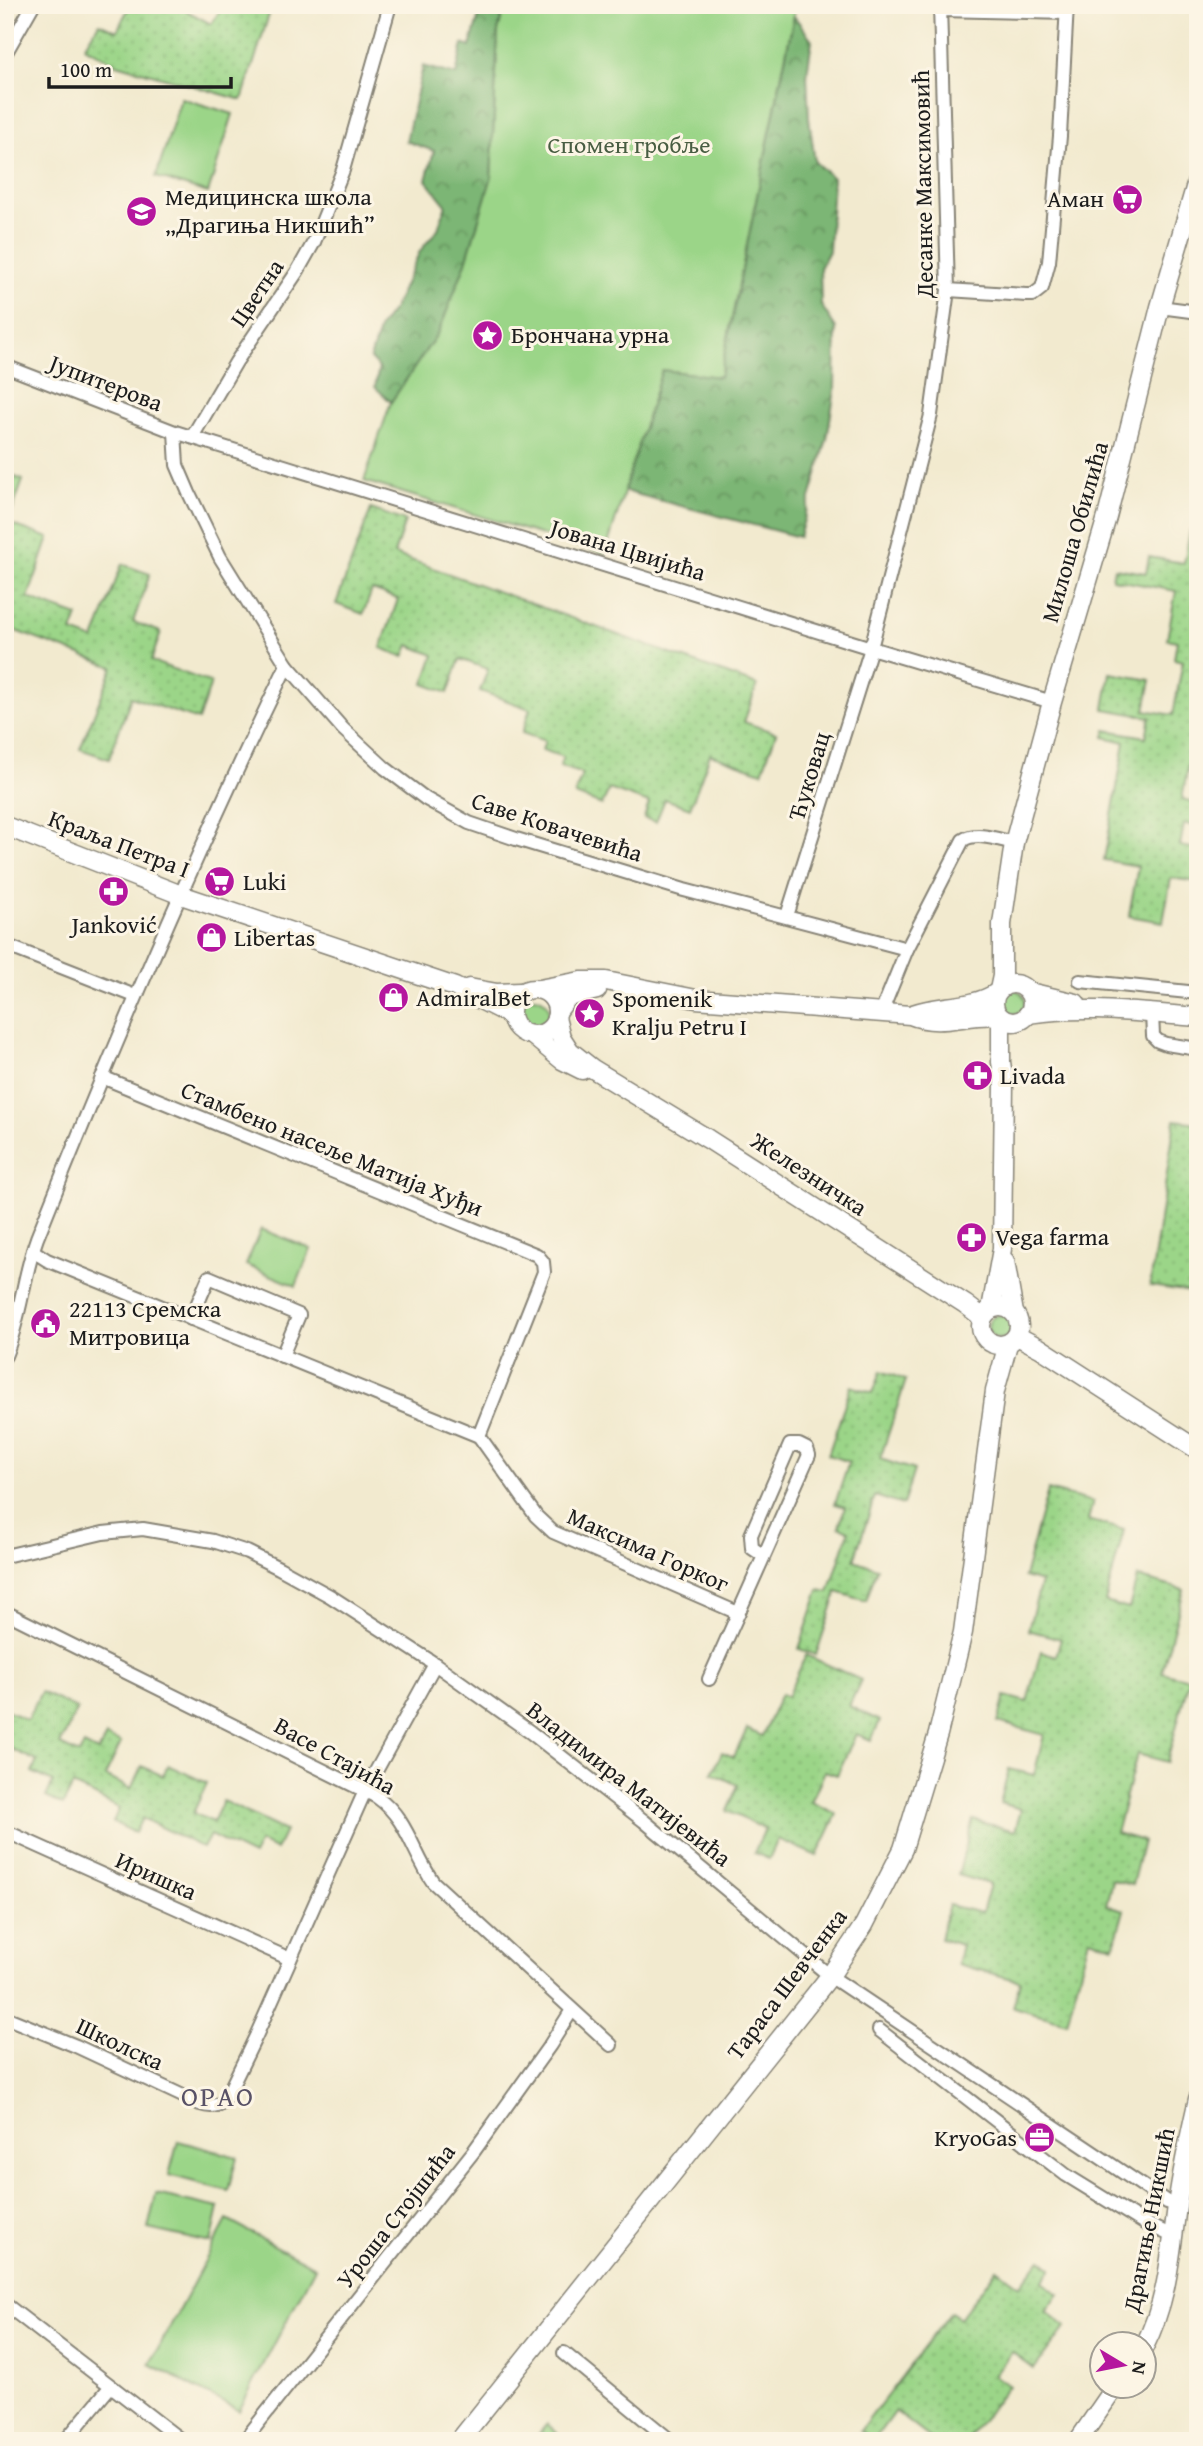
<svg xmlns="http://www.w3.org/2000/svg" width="1203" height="2446" font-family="'Gentium Book Plus',serif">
  <defs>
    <pattern id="forest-crowns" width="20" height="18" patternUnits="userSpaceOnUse" patternTransform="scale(1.75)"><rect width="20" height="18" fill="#7cb674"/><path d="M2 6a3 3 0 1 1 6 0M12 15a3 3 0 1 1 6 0" fill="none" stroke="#65935e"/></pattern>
    <pattern id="garden-dots" width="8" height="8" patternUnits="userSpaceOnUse" patternTransform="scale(1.75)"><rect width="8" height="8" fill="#9bd588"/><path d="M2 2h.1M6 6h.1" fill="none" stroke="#85b675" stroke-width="1.8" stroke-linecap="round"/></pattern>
  </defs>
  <rect width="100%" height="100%" fill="#fcf5e5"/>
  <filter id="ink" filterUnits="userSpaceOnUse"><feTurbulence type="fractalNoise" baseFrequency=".0143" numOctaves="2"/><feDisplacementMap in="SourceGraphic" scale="14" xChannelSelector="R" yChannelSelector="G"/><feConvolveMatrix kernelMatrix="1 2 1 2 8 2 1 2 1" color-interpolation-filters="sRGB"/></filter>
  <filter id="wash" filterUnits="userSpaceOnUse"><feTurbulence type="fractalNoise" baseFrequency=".00686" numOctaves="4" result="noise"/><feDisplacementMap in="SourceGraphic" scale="28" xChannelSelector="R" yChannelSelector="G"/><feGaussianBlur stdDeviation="1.57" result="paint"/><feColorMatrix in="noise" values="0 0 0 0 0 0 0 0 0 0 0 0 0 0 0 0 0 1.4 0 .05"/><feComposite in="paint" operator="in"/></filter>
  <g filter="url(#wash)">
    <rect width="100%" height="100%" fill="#f2eacf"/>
    <g fill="#9bd588" stroke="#5c7852" stroke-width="2">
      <path d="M505,5H796L720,377L662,370L605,554L364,481L391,402L439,331L465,265L491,179L498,31Z"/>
      <path d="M181,98L233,114L208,193L156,177Z"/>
      <circle cx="1013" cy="1002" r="12"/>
      <circle cx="534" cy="1012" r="15"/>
      <path d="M261,1229L311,1249L296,1286L246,1265Z"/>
      <circle cx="1000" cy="1327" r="12"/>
      <path d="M178,2141L237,2157L228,2191L169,2175Z"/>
      <path d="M156,2194L219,2208L211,2243L148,2229Z"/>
      <path d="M227,2220L315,2267L239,2411L150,2364Z"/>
    </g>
    <g fill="url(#forest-crowns)" stroke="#4c6948" stroke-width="2">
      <path d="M482,5H505L498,31L491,179L465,265L439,331L391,402L375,387L379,368L370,359L380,327L394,308L420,251L438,229L446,205L426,180L434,151L406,141L423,66L456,75L463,44L470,47Z"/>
      <path d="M794,16L812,40L807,74L809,118L815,162L833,178L829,251L820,268L821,305L836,328L835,389L827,439L799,537L624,491L662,370L720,377Z"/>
    </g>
    <g fill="url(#garden-dots)" stroke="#5c7852" stroke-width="2">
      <path d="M130,5H176L211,24L224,5H272L242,100L117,64L84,47L99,23L117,31Z"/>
      <path d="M5,473L23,480L8,523L49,538L28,598L78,616L72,632L94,640L122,564L150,574L133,622L161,632L151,661L211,683L198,720L131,697L109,759L80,749L113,667L5,627Z"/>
      <path d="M371,509L405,521L394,554L757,685L744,722L776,733L762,772L710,754L690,808L665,799L656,822L644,818L649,803L609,789L602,805L575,795L582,774L560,766L563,757L542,750L545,741L522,733L530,709L480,691L488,669L460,659L448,693L424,684L434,655L409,645L404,657L381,648L398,599L372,590L363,614L336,604Z"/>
      <path d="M1190,531L1198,533V712L1182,799L1198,803V826L1184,824L1180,846L1198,849V882L1171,878L1163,922L1129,916L1138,866L1104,860L1125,742L1104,737L1106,730L1146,737L1150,717L1104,709L1110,673L1151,680L1145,710L1173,715L1183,661L1174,659L1177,641L1167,639L1176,591L1112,579L1114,568L1146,573L1149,557L1184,563Z"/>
      <path d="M1175,1120L1198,1123V1293L1150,1286Z"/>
      <path d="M881,1371L906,1380L880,1459L914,1470L903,1505L875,1496L854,1560L877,1568L866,1601L837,1592L816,1655L799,1649L819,1590L829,1592L849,1531L839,1527L845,1507L835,1504L849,1462L828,1455L851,1386L873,1393Z"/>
      <path d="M1048,1490L1093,1502L1088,1520L1124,1530L1105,1602L1129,1609L1137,1577L1184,1590L1162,1672L1189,1679L1167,1762L1137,1754L1116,1833L1143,1841L1132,1885L1112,1880L1106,1905L1124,1910L1114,1946L1089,1939L1067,2022L1013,2007L1020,1981L957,1964L962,1945L940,1939L949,1905L982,1913L990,1884L958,1875L973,1820L1015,1831L1021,1809L1000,1803L1009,1769L1034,1775L1044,1735L998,1722L1005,1696L1027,1702L1041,1651L1056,1656L1061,1639L1028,1630L1041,1582L1024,1577Z"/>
      <path d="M806,1655L861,1680L849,1706L880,1721L871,1740L856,1734L837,1775L825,1771L811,1802L837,1814L817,1856L778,1839L769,1859L754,1853L765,1829L727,1811L738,1785L712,1773L722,1752L734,1757L747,1729L762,1736L781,1694L787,1697Z"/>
      <path d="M41,1692L77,1709L60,1745L79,1754L84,1745L98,1752L106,1736L121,1743L105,1776L131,1789L142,1766L163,1776L168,1765L207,1783L193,1813L213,1822L223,1801L285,1831L276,1850L260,1842L253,1856L210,1835L203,1848L142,1818L135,1833L113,1822L119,1808L73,1785L63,1805L46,1797L53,1782L32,1772L37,1761L5,1746V1709L27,1720Z"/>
      <path d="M1041,2259L1052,2268L1042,2282L1059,2294L1046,2311L1066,2327L1034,2369L1012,2352L994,2375L1008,2386L966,2441H934L895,2411L873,2441L860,2431L951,2312L960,2318L997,2269L1020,2286Z"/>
      <path d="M547,2424L566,2441H541L536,2437Z"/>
    </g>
  </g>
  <g filter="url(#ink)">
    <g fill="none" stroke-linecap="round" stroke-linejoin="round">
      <defs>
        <g id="street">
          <path d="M941,10L1067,13"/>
          <path d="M5,54L33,5"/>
          <path d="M948,290L1026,295H1033L1042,288L1049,262L1060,136L1067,5"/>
          <path d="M1160,307L1198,312"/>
          <path d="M5,366L175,432L871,648L1052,702"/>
          <path d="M175,432L177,465L189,493L220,557L287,665L343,729L385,768L426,799L469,823L516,839L684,890L907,949"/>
          <path d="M192,437L236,362L297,272L314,242L343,170L390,5"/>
          <path d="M787,916L871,648L931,415L948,290L940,5"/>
          <path d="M5,945L135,996"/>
          <path d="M1080,981L1198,993"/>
          <path d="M881,1013L907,949L963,840C977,831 999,840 1014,843"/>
          <path d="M1152,1013L1153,1036L1158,1041L1166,1044L1198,1049"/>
          <path d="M102,1077L537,1255L543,1262L544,1272L479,1436L536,1516L553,1532L738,1613"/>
          <path d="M33,1251L47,1260L479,1436"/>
          <path d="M191,1319L209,1277L299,1315L282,1356"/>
          <path d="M5,1356C21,1317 23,1276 37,1238C114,1044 196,852 287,665"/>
          <path d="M5,1556L103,1533L143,1529L213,1541L247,1552L279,1568L330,1596L435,1664L530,1732L644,1821L830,1976L1167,2202L1177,2205"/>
          <path d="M5,1612L377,1797C407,1818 413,1853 433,1882L611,2045"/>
          <path d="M709,1679L809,1455L807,1449L799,1445H790L751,1535L752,1548L764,1556"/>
          <path d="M5,1831L290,1959"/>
          <path d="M5,2017L76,2046L200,2104C209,2107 218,2107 225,2100L256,2036L365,1791L435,1664"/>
          <path d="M879,2030L1066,2175L1144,2223L1173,2236"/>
          <path d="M5,2304L182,2441"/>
          <path d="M564,2353L671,2441"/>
          <path d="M65,2441L110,2387"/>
          <path d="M244,2441L474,2151L550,2045L572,2010"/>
        </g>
        <g id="secondary">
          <path d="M5,826L181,895L455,987L510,1015"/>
          <circle cx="1013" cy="1003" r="19"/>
          <path d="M469,988L497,993L520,992"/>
          <circle cx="534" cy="1012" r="23"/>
          <path d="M539,989L581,981H606L696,999L910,1015C942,1028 969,1012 999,1016"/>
          <path d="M999,990L1002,976V924L1014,843L1052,702L1107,517L1160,307L1198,178"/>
          <path d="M1029,992L1076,1003"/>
          <path d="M557,1012L568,997L597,990"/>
          <path d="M913,1014C941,1004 971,1009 996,993"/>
          <path d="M1028,1014C1084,1005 1142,1013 1198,1017"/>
          <path d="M556,1018L561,1037L570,1051L593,1069L708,1139L965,1304L982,1317"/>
          <path d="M532,1035L562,1060L582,1070"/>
          <path d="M1005,1261L1014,1313"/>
          <circle cx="1000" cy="1326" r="19"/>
          <path d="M991,1309L1002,1249L1004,1083L1001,1062V1018"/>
          <path d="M1017,1336L1040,1348L1198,1450"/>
          <path d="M1144,2347C1168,2299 1170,2258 1177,2206C1182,2170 1190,2134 1198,2099"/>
          <path d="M459,2441L830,1976L864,1925L903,1849L938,1734L963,1632L995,1391L1008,1344"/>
          <path d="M1078,2441L1116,2386"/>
        </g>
      </defs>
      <use href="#street" stroke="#878376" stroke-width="16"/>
      <use href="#secondary" stroke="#878376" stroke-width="21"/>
      <use href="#street" stroke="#fff" stroke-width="12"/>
      <use href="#secondary" stroke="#fff" stroke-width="18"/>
    </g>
  </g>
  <defs>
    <symbol id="supermarket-disc" viewBox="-11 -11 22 22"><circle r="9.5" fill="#b5179e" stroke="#fcf5e5"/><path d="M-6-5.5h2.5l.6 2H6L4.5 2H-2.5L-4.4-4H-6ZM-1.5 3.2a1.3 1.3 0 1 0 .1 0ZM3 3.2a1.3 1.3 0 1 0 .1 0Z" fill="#fff"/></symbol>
    <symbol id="school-disc" viewBox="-11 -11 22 22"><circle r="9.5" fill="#b5179e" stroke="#fcf5e5"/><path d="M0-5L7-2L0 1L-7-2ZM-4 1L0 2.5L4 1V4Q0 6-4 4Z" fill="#fff"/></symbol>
    <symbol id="sight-disc" viewBox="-11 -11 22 22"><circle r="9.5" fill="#b5179e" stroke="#fcf5e5"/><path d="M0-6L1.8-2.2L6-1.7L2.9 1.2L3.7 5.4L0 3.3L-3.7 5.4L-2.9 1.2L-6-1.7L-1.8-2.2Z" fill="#fff"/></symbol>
    <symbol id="pharmacy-disc" viewBox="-11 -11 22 22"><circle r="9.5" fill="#b5179e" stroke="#fcf5e5"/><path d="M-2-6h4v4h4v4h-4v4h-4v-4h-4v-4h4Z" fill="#fff"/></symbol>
    <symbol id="shop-disc" viewBox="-11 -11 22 22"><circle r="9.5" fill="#b5179e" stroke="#fcf5e5"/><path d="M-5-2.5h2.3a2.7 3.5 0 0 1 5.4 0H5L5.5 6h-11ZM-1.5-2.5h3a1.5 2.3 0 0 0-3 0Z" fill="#fff"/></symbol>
    <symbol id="civic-disc" viewBox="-11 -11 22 22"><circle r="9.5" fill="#b5179e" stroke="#fcf5e5"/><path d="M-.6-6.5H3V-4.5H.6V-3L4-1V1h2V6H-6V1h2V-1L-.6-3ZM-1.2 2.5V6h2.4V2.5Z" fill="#fff"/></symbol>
    <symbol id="office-disc" viewBox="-11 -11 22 22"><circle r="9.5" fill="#b5179e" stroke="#fcf5e5"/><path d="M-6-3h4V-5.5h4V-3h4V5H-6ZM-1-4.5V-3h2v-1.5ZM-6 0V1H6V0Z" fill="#fff"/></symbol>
  </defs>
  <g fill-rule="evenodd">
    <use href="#supermarket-disc" x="1110" y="182" width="35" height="35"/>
    <use href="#school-disc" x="124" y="194" width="35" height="35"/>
    <use href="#sight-disc" x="470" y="318" width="35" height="35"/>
    <use href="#supermarket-disc" x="202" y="864" width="35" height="35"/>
    <use href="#pharmacy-disc" x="96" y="874" width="35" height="35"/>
    <use href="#shop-disc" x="194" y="920" width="35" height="35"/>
    <use href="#shop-disc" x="376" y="980" width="35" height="35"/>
    <use href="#sight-disc" x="572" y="996" width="35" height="35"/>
    <use href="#pharmacy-disc" x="960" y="1058" width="35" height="35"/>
    <use href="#pharmacy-disc" x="954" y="1220" width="35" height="35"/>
    <use href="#civic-disc" x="28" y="1306" width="35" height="35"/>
    <use href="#office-disc" x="1022" y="2120" width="35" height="35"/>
  </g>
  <g text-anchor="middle" stroke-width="6" stroke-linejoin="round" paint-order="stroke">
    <g font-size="24" fill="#485d42" stroke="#fcf5e5">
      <text x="629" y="153">Спомен гробље</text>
    </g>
    <g font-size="24" fill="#1c1c1c" stroke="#fcf5e5">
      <text transform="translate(923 184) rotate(-91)" y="8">Десанке Максимовић</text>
      <text transform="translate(257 293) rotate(-56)" y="8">Цветна</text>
      <text transform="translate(106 383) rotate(21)" y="8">Јупитерова</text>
      <text transform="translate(1075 532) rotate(-74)" y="8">Милоша Обилића</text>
      <text transform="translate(628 550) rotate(17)" y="8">Јована Цвијића</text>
      <text transform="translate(809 776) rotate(-73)" y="8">Ћуковац</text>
      <text transform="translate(557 827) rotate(18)" y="8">Саве Ковачевића</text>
      <text transform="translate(119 844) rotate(21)" y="8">Краља Петра I</text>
      <text transform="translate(332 1149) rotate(22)" y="8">Стамбено насеље Матија Хуђи</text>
      <text transform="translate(809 1174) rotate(33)" y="8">Железничка</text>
      <text transform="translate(648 1550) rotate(24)" y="8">Максима Горког</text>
      <text transform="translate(335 1756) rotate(29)" y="8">Васе Стајића</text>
      <text transform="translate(629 1784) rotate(38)" y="8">Владимира Матијевића</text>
      <text transform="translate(156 1876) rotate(24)" y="8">Иришка</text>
      <text transform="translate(787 1984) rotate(-53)" y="8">Тараса Шевченка</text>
      <text transform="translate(120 2044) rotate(25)" y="8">Школска</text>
      <text transform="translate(396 2216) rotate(-52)" y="8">Уроша Стојшића</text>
      <text transform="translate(1149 2220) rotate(-79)" y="8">Драгиње Никшић</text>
    </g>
    <g font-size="24" fill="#1c1c1c" stroke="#fcf5e5" text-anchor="start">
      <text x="165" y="205">Медицинска школа<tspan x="165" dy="28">„Драгиња Никшић”</tspan></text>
      <text x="1104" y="207" text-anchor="end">Аман</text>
      <text x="511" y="343">Брончана урна</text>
      <text x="243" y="890">Luki</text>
      <text x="114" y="933" text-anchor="middle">Janković</text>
      <text x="234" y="946">Libertas</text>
      <text x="416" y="1006">AdmiralBet</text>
      <text x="612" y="1007">Spomenik<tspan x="612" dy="28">Kralju Petru I</tspan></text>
      <text x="1000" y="1084">Livada</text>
      <text x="995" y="1245">Vega farma</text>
      <text x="69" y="1317">22113 Сремска<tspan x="69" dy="28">Митровица</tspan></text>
      <text x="1017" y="2146" text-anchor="end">KryoGas</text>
    </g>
    <g font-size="28" letter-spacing="2" fill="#585166" stroke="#fcf5e5">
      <text x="218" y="2106">ОРАО</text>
    </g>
  </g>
  <rect width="1203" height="2446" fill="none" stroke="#fcf5e5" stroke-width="28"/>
  <g transform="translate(1123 2365) rotate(100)"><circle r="33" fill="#fcf5e5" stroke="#a29e95" stroke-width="2"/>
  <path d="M0-5L12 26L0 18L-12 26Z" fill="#b5179e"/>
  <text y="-10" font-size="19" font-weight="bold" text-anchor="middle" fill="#1c1c1c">N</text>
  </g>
  <path d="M49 77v10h182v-10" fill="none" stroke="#1c1c1c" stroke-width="3.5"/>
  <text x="60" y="77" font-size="21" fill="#1c1c1c" stroke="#fcf5e5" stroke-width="5" paint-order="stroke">100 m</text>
</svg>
